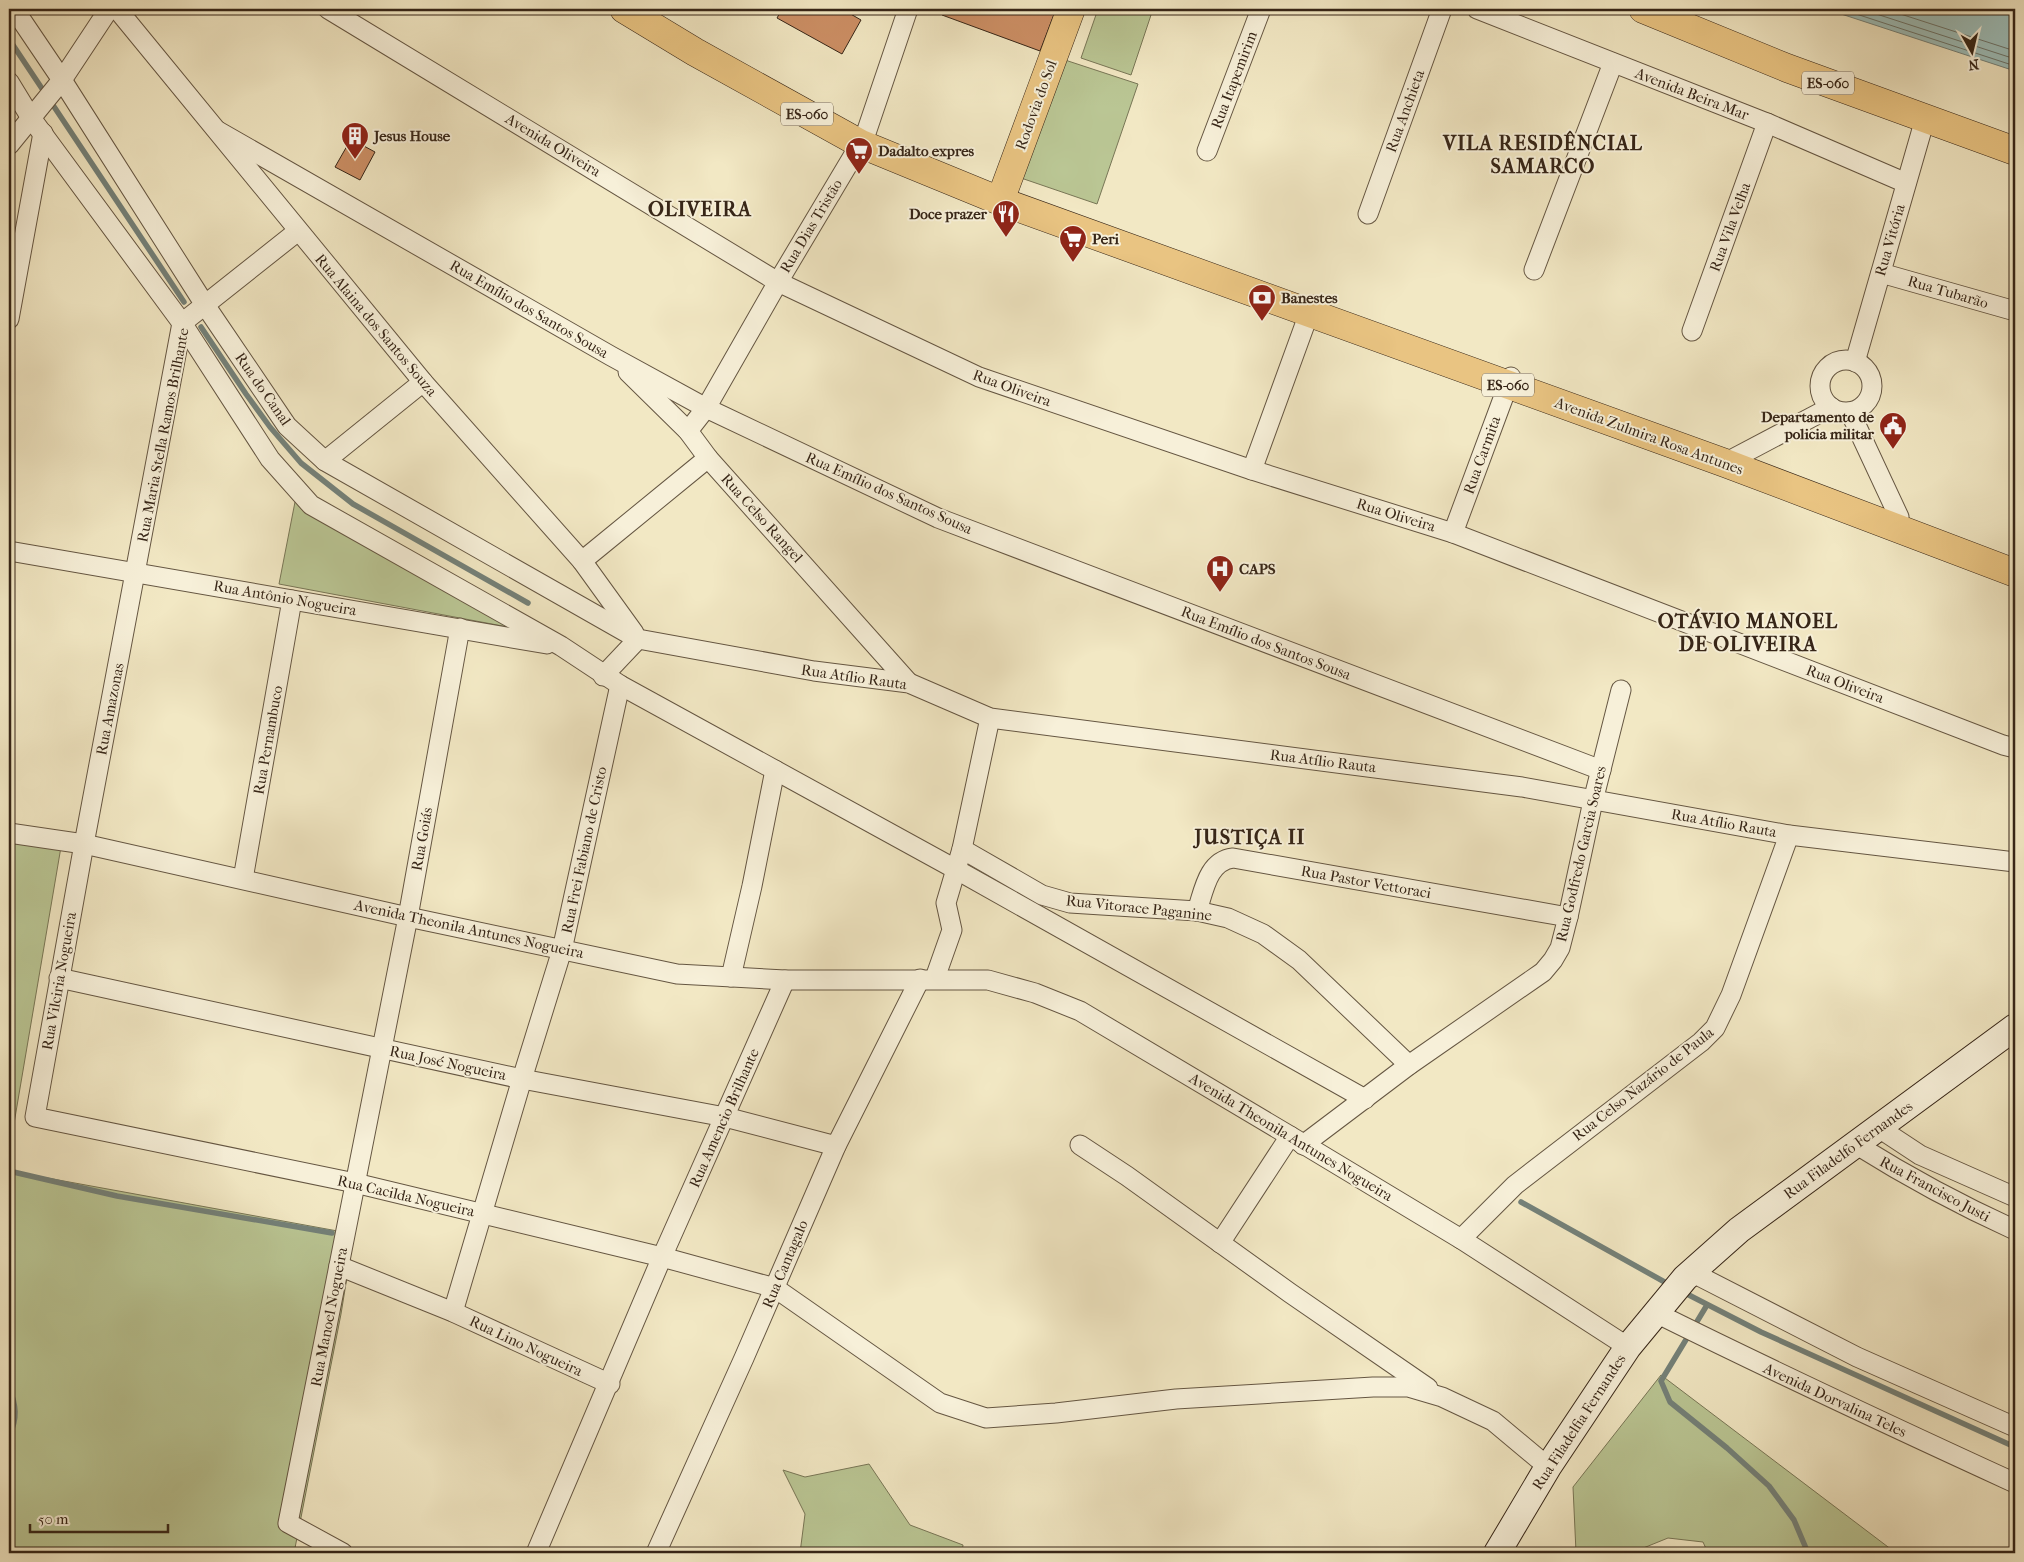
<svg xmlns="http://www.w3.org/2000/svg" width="2024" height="1562" font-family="'IM FELL French Canon',serif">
  <rect width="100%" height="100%" fill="#f2e8c4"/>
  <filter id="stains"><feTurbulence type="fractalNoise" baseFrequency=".004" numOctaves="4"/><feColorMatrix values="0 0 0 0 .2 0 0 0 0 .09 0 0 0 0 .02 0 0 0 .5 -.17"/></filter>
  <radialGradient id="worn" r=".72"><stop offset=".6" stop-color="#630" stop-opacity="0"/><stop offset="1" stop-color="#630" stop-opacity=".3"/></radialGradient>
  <g fill="#bac694" stroke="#787656">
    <path d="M1098,9H1153L1131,75L1081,58Z"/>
    <path d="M1062,59L1138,84L1097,204L1021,178Z"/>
    <path d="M295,502L513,628L279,584Z"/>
    <path d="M9,833L62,841L9,1153Z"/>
    <path d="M9,1171L354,1234L341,1314L294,1553H9Z"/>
    <path d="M1661,1375L1896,1553H1708L1703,1542L1668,1538L1631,1553L1576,1552L1573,1487Z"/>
    <path d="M869,1464L910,1525L963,1545L962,1553H800L805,1514L783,1470L805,1477Z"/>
  </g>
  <path fill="#9dbfbb" stroke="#748179" d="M1826,9H2015V71Z"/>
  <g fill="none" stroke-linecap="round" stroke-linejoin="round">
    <g stroke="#6a7269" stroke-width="1">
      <path d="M1841,9L2015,66"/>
      <path d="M1861,9L2015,59"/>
      <path d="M1885,9L2015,51"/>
    </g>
    <g stroke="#748179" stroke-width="5.5">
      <path d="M9,39L184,302"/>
      <path d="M201,327L246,394L270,427L301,463L353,504L528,603"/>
      <path d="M9,1171L117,1196L332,1233"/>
      <path d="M1521,1202L1670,1285"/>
      <path d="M1683,1292L1761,1332L2015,1447"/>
      <path d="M1707,1305L1661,1381L1670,1402L1727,1448L1769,1486L1794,1520L1808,1553"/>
      <path d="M9,1387C16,1405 18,1418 9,1436"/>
    </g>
  </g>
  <g fill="#cc8f65" stroke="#362517">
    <path d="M782,9H842L861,20L842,54L777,18Z"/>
    <path d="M944,9H1056L1040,51L942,15Z"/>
    <path d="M351,139L375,152L360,180L335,167Z"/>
  </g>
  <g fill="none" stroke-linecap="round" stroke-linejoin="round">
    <defs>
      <g id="minor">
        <path d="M14,9L62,80L205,305L287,426L325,461L638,639L814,671L909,683L990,718L1522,787L1789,835L2015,862"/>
        <path d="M117,9L423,382L582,561L634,633"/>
        <path d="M328,9L778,282L979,377L1252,470L1453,533L2003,745L2015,748"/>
        <path d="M1477,9L1767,123L1906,183"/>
        <path d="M9,82L31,118L182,323L270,459L311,505L561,646L620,685L957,870L1365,1099"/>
        <path d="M218,131L611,356L706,408L938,518L1601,770"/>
        <path d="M9,145L62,80L109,9"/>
        <path d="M1207,151L1261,9"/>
        <path d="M1368,214L1442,9"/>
        <path d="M298,231L182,323L84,844L35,1117L355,1183L662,1257L775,1288L940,1403L986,1418L1056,1413L1176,1399L1373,1387H1408L1442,1397L1493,1421L1548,1467"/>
        <path d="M1534,270L1613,63"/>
        <path d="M1881,273L2015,311"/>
        <path d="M9,319L43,133"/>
        <path d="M1692,331L1767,123"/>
        <circle cx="1846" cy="386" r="26"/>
        <path d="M1855,362L1925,119"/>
        <path d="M628,372L688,431L708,458L909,683"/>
        <path d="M1850,412L1899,517L1896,528"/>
        <path d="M688,431L706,408L778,282L865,136L908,9"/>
        <path d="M325,461L423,382"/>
        <path d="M1725,463L1831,407"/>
        <path d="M1252,470L1312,305"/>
        <path d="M1453,533L1511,377"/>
        <path d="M9,551L547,644"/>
        <path d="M582,561L708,458"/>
        <path d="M603,676L638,639"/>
        <path d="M9,833L84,844L408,917L677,974L785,980H988L1035,993L1080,1011L1290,1136L1461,1239L1628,1347"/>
        <path d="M962,849L1042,895L1070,903L1197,911L1228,918L1263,934L1299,960L1409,1065"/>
        <path d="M243,879L292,600"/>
        <path d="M1197,911C1204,890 1208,861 1233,858L1568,917"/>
        <path d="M731,977L752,886L775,770"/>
        <path d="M59,978L522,1079L725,1117L836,1146"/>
        <path d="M935,978L952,930L946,903L962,849L990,718"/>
        <path d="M1879,1128L1920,1155L2015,1197"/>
        <path d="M1080,1145L1127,1176L1290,1293L1428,1388"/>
        <path d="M1303,1145L1409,1065L1543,972L1553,960L1560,948L1568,917L1593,801L1621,690"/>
        <path d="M1857,1145C1908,1177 1960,1205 2015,1230"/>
        <path d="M1461,1239L1515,1185L1701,1042L1715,1028L1731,995L1789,835"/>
        <path d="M1220,1243L1290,1136"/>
        <path d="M339,1266L453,1312L610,1384"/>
        <path d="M1691,1272L1857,1357L2015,1427"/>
        <path d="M453,1312L522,1079L562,950L620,685"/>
        <path d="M1656,1313C1775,1372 1895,1428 2015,1483"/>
        <path d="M343,1553L288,1523L408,917L460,628"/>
        <path d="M536,1553L662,1257L785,980"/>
        <path d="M656,1553L744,1358L836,1146L920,979"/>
      </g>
      <path id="secondary" d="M1497,1553L1548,1467L1628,1347L1685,1278L1739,1230L2015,1027"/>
      <g id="primary">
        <path d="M624,9L695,52L861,144L1000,201L1725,463L2015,573"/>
        <path d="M1643,9L1787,68L2015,151"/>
        <path d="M1000,201L1071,9"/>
      </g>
    </defs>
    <use href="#minor" stroke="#655642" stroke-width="21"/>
    <use href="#secondary" stroke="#362517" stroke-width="28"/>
    <use href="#primary" stroke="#362517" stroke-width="29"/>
    <use href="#minor" stroke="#f7f0d9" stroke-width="19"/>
    <use href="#secondary" stroke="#f7f0d9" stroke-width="26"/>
    <use href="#primary" stroke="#e9c482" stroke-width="28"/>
  </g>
  <defs>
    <symbol id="building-pin" viewBox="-11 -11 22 30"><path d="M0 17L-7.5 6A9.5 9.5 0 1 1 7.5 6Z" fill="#8f2418" stroke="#f7f0d9"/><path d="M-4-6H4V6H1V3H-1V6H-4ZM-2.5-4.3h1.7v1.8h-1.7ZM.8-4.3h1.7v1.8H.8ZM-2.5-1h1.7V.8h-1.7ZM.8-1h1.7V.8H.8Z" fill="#fff"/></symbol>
    <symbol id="supermarket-pin" viewBox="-11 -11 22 30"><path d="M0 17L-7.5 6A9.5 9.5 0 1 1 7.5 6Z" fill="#8f2418" stroke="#f7f0d9"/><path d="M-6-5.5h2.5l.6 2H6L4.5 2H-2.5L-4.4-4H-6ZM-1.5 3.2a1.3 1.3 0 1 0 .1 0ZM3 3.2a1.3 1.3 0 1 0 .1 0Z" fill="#fff"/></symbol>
    <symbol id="restaurant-pin" viewBox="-11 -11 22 30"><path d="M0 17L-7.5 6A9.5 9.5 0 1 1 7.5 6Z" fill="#8f2418" stroke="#f7f0d9"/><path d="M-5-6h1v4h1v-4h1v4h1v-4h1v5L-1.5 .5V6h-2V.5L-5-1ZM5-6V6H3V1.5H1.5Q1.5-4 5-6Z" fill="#fff"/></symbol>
    <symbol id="bank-pin" viewBox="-11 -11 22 30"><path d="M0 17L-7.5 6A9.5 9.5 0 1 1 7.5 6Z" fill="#8f2418" stroke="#f7f0d9"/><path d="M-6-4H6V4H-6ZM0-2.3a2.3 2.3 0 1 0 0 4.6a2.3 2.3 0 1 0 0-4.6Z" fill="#fff"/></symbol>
    <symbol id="civic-pin" viewBox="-11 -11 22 30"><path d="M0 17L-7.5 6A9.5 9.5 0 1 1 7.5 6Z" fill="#8f2418" stroke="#f7f0d9"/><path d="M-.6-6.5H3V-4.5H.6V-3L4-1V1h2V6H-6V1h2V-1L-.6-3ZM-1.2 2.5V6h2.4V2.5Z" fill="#fff"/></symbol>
    <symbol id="hospital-pin" viewBox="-11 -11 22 30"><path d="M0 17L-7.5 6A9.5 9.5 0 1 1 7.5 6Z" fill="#8f2418" stroke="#f7f0d9"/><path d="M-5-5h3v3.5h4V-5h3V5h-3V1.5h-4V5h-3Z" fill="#fff"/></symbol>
  </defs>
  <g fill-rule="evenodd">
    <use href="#building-pin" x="339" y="120" width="32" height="43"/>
    <use href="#supermarket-pin" x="843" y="135" width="32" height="43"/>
    <use href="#restaurant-pin" x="990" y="198" width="32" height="43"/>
    <use href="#supermarket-pin" x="1057" y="223" width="32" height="43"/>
    <use href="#bank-pin" x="1246" y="282" width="32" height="43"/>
    <use href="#civic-pin" x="1877" y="410" width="32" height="43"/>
    <use href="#hospital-pin" x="1204" y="553" width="32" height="43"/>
  </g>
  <g text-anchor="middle" stroke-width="4" stroke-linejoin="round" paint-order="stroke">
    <g fill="#f7f0d9" stroke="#706251" stroke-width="1">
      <rect x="1802" y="71.5" width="52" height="23" rx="4"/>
      <rect x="781" y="102.5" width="52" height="23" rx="4"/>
      <rect x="1482" y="373.5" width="52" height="23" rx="4"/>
    </g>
    <g font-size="14" font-weight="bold" fill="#362517">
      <text x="1828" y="88">ES-060</text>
      <text x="807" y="119">ES-060</text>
      <text x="1508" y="390">ES-060</text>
    </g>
    <g font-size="15" fill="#362517" stroke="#f7f0d9">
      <text transform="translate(1234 80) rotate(-69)" y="5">Rua Itapemirim</text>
      <text transform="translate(1692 94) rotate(21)" y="5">Avenida Beira Mar</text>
      <text transform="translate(1036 105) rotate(-70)" y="5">Rodovia do Sol</text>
      <text transform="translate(1405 111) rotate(-70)" y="5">Rua Anchieta</text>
      <text transform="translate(553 145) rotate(31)" y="5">Avenida Oliveira</text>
      <text transform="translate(811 226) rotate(-59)" y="5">Rua Dias Tristão</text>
      <text transform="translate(1730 227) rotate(-70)" y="5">Rua Vila Velha</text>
      <text transform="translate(1890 240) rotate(-74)" y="5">Rua Vitória</text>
      <text transform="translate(1948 292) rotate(16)" y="5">Rua Tubarão</text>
      <text transform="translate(529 309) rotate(30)" y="5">Rua Emílio dos Santos Sousa</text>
      <text transform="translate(376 325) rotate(50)" y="5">Rua Alaina dos Santos Souza</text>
      <text transform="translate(1012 388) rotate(20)" y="5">Rua Oliveira</text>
      <text transform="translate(263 389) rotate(55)" y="5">Rua do Canal</text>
      <text transform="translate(163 435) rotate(-79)" y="5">Rua Maria Stella Ramos Brilhante</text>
      <text transform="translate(1649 436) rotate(20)" y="5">Avenida Zulmira Rosa Antunes</text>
      <text transform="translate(1482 455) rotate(-70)" y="5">Rua Carmita</text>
      <text transform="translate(889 493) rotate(24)" y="5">Rua Emílio dos Santos Sousa</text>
      <text transform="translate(1396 515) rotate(17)" y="5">Rua Oliveira</text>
      <text transform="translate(762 518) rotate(48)" y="5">Rua Celso Rangel</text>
      <text transform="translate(285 598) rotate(10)" y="5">Rua Antônio Nogueira</text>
      <text transform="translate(1266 643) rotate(21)" y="5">Rua Emílio dos Santos Sousa</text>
      <text transform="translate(854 677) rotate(8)" y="5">Rua Atílio Rauta</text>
      <text transform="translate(1845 684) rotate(21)" y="5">Rua Oliveira</text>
      <text transform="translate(110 709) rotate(-79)" y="5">Rua Amazonas</text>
      <text transform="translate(268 740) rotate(-80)" y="5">Rua Pernambuco</text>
      <text transform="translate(1323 761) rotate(7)" y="5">Rua Atílio Rauta</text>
      <text transform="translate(1724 823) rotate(10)" y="5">Rua Atílio Rauta</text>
      <text transform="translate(422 839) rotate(-80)" y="5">Rua Goiás</text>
      <text transform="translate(584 850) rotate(-78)" y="5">Rua Frei Fabiano de Cristo</text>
      <text transform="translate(1581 854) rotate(-77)" y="5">Rua Godfredo Garcia Soares</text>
      <text transform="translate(1366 882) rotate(10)" y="5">Rua Pastor Vettoraci</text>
      <text transform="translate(1139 908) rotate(6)" y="5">Rua Vitorace Paganine</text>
      <text transform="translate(469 929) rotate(12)" y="5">Avenida Theonila Antunes Nogueira</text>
      <text transform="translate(59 981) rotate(-80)" y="5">Rua Vilciria Nogueira</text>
      <text transform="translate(448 1063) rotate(12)" y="5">Rua José Nogueira</text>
      <text transform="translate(1643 1084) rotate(-38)" y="5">Rua Celso Nazário de Paula</text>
      <text transform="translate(724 1118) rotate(-66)" y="5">Rua Amencio Brilhante</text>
      <text transform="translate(1291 1137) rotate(31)" y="5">Avenida Theonila Antunes Nogueira</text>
      <text transform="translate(1848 1150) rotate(-36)" y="5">Rua Filadelfo Fernandes</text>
      <text transform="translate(1935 1189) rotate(28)" y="5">Rua Francisco Justi</text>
      <text transform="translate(406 1196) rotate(13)" y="5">Rua Cacilda Nogueira</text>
      <text transform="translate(785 1264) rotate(-67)" y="5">Rua Cantagalo</text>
      <text transform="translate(329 1317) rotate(-79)" y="5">Rua Manoel Nogueira</text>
      <text transform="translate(526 1346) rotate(25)" y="5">Rua Lino Nogueira</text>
      <text transform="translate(1835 1400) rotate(25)" y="5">Avenida Dorvalina Teles</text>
      <text transform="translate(1579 1422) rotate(-57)" y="5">Rua Filadelfia Fernandes</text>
    </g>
    <g font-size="15" font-weight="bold" fill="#362517" stroke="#f7f0d9" text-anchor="start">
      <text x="374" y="141">Jesus House</text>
      <text x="878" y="156">Dadalto expres</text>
      <text x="987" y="219" text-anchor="end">Doce prazer</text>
      <text x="1092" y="244">Peri</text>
      <text x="1281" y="303">Banestes</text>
      <text x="1874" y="422" text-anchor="end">Departamento de<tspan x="1874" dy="17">policia militar</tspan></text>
      <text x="1239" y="574">CAPS</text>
    </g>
    <g font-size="20" font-weight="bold" letter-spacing="1" fill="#362517" stroke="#f7f0d9">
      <text x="1543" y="150">VILA RESIDÊNCIAL<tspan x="1543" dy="23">SAMARCO</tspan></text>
      <text x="700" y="216">OLIVEIRA</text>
      <text x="1748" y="628">OTÁVIO MANOEL<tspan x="1748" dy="23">DE OLIVEIRA</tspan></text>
      <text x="1250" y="844">JUSTIÇA II</text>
    </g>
  </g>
  <rect width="2024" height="1562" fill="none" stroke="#f2e8c4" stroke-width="30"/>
  <rect x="10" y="10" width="2004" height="1542" fill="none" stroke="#362517" stroke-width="2.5"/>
  <rect x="15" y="15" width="1994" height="1532" fill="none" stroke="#362517"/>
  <g transform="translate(1972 52) rotate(172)" stroke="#f7f0d9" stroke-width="4" paint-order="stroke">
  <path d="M0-4L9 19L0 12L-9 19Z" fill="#362517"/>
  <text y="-8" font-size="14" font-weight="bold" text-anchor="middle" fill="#362517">N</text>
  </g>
  <path d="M30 1524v8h138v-8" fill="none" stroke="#362517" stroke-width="2.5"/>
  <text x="38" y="1524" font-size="15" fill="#362517" stroke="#f7f0d9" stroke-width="4" paint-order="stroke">50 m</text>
  <rect width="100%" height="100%" filter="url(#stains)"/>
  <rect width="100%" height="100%" fill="url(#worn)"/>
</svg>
